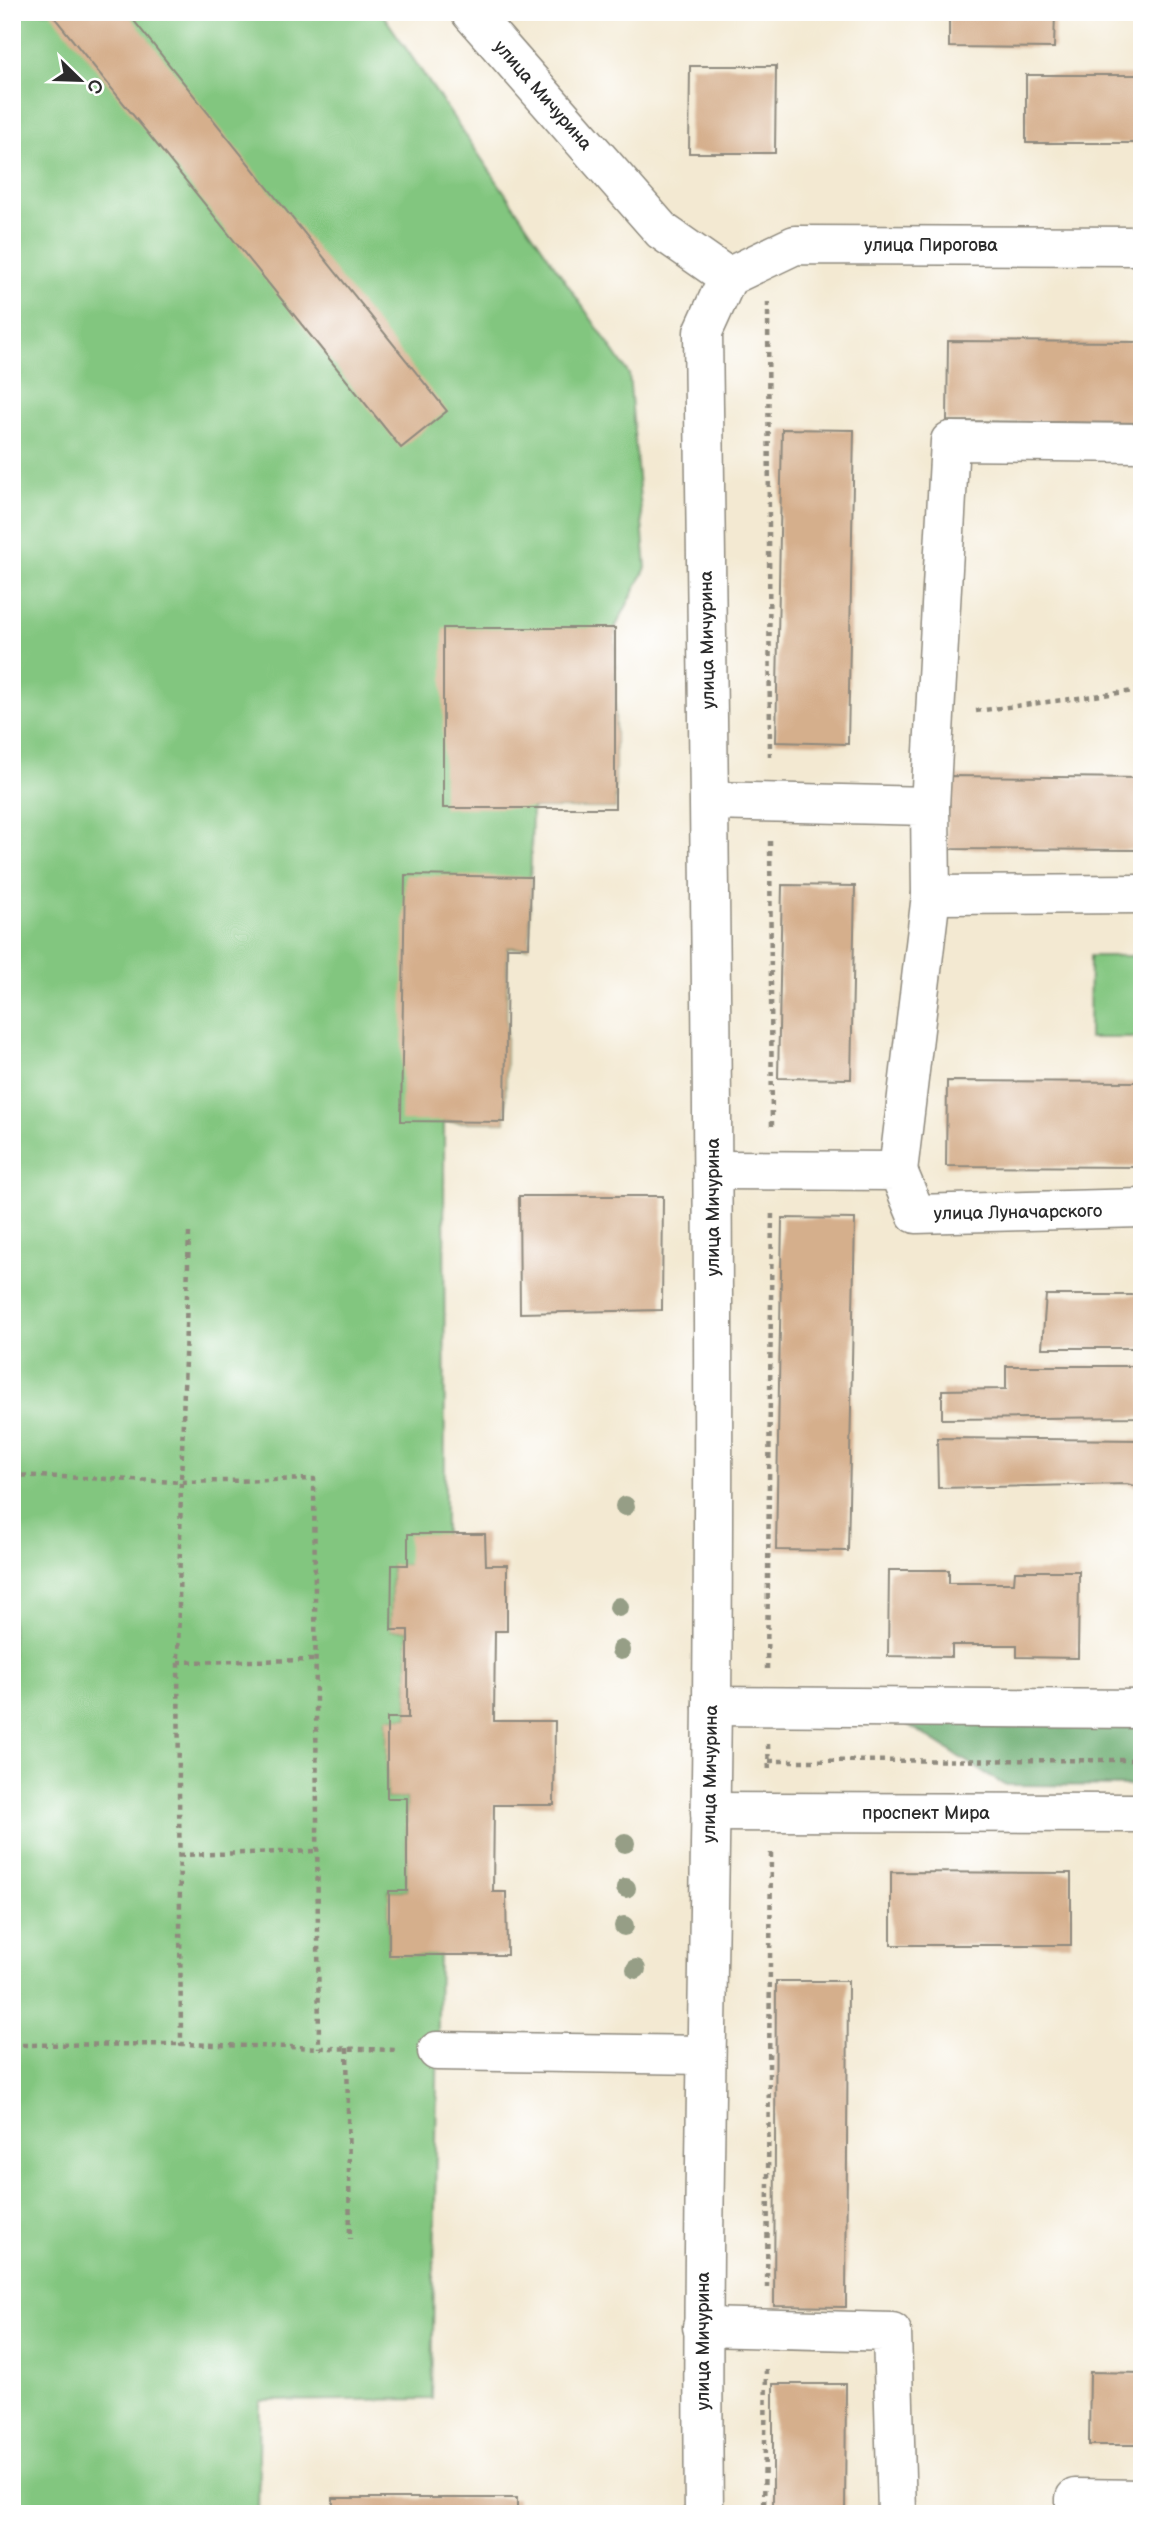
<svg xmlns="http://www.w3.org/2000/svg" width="1154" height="2526" font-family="'Balsamiq Sans',sans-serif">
  <rect width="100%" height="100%" fill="#fff"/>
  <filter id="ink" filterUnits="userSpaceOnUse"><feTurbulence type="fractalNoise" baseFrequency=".0143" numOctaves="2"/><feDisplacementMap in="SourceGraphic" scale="14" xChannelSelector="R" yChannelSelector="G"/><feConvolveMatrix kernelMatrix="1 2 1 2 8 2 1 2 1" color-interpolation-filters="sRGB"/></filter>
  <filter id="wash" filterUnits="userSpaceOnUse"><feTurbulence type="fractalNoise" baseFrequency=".00686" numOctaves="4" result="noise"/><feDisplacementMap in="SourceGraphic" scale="28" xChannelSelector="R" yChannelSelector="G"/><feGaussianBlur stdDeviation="1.57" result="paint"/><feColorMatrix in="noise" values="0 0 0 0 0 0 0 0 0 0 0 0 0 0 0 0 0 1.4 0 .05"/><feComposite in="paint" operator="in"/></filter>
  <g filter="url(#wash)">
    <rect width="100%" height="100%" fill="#f3e9d2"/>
    <g fill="#82c67f" stroke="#567855" stroke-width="2">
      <path d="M12,12H381L629,374L646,568L615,628V808H532L529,947L507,948L505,1122H444L445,1534L408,1565L392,1566L391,1630H408V1718H387V1798H407V1891H389V1954L439,1955L432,2399L260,2401L258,2514H12Z"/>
      <path d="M1090,956H1142V1038H1089Z"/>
    </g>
    <path fill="#69ab6e" stroke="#4a6b4c" stroke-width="2" d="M907,1724L1142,1725V1786L1004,1785Z"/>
    <g id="blocks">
      <g fill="#d5af8c">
        <path d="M50,12H127L447,411L401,448Z"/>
        <path d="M949,12H1055L1054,48L949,47Z"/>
        <path d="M690,66H776L775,153H689Z"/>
        <path d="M1026,75H1138L1137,143H1026Z"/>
        <path d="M948,341L1142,342V423L947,421Z"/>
        <path d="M782,429L854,430L848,744L776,742Z"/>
        <rect x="443" y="628" width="172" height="180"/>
        <path d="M948,776L1142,778V850L947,849Z"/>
        <path d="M405,875L531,877L529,947H507L505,1122L401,1121Z"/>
        <path d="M782,885L855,886L851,1079L778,1078Z"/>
        <path d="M947,1081L1142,1082V1167L946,1166Z"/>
        <path d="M519,1196H663L662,1310L520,1313Z"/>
        <path d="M782,1218L855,1219L848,1551L776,1550Z"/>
        <path d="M1046,1295H1142V1348H1042Z"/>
        <path d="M1006,1366H1142V1417L942,1419V1390L1006,1389Z"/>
        <path d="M937,1438L1142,1440V1488L1127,1484L938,1488Z"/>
        <path d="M408,1534H485L486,1565H507V1631H495L494,1721H555L554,1805H494L493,1892H506L507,1955H389V1891H407V1798H387V1718H408V1630H391L392,1565H408Z"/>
        <path d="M889,1570H949V1583H1014L1015,1571H1079L1078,1658L1017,1657V1645H952V1657L888,1656Z"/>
        <rect x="1139" y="1857" width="3" height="73"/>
        <path d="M891,1872L1071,1873V1945H891Z"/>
        <path d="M776,1981H848L846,2307L774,2306Z"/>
        <path d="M1090,2372L1142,2373V2445H1089Z"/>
        <path d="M773,2384H846L845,2514H773Z"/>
        <rect x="333" y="2498" width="184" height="16"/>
      </g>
    </g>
  </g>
  <g filter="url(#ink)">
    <use href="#blocks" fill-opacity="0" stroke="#8f8a7e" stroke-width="2"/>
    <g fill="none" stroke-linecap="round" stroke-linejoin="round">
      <defs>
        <g id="minor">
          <path d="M470,12L662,231L728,277L703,332C709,789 716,1245 712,1702C709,1973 701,2243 704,2514"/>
          <path d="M728,277L795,245L1142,246"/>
          <path d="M710,801L930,806L931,895L1142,894"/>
          <path d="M930,806L950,441L1142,443"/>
          <path d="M714,1170L898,1171L916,1214L1142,1208"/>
          <path d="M898,1171L931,895"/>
          <path d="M712,1706L1142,1709"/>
          <path d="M710,1812L1142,1813"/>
          <path d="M437,2051L706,2055"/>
          <path d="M702,2327L892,2332L897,2514"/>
          <path d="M1075,2514V2498L1142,2499"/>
        </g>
      </defs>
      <use href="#minor" stroke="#8f8a7e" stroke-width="41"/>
      <g stroke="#8f8a7e" stroke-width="4.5" stroke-dasharray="5 5" stroke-linecap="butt">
        <path d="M768,302L770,762"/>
        <path d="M976,711L1142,690"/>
        <path d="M770,841L772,1130"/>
        <path d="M189,1233L181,1482L178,1662L181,2044L398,2050"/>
        <path d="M12,1475L181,1482L314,1479L319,2048"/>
        <path d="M178,1662L316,1660"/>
        <path d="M767,1669L772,1209"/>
        <path d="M768,1744L769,1774"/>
        <path d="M769,1761L1142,1760"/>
        <path d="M179,1855L317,1851"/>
        <path d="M12,2045L181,2044"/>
        <path d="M347,2048L350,2239"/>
        <path d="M767,2288L771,1852"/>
        <path d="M764,2514L766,2367"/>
      </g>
      <use href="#minor" stroke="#fff" stroke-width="38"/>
    </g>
    <g fill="#969e86">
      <circle cx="625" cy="1506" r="10"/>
      <circle cx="619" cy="1607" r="10"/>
      <circle cx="621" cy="1650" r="10"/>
      <circle cx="625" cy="1843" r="10"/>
      <circle cx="626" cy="1888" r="10"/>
      <circle cx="624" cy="1926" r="10"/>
      <circle cx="636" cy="1969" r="10"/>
    </g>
  </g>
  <g text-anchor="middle" stroke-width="6" stroke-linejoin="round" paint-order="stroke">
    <g font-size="18" fill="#2b2b2b" stroke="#fff">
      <text transform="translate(543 95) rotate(49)" y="6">улица Мичурина</text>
      <text x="931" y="251">улица Пирогова</text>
      <text transform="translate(707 640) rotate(-91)" y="6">улица Мичурина</text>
      <text transform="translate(713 1207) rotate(-90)" y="6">улица Мичурина</text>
      <text transform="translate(1018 1212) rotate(-1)" y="6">улица Луначарского</text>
      <text transform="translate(710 1774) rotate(-89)" y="6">улица Мичурина</text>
      <text x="926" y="1819">проспект Мира</text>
      <text transform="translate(703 2341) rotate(-90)" y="6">улица Мичурина</text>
    </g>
  </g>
  <rect width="1154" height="2526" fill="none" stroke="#fff" stroke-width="42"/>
  <g transform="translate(80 80) rotate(113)" stroke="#ffffff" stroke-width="5" paint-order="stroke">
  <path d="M0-5L12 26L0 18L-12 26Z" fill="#2b2b2b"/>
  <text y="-10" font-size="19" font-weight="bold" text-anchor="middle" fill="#2b2b2b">С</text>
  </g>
</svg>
